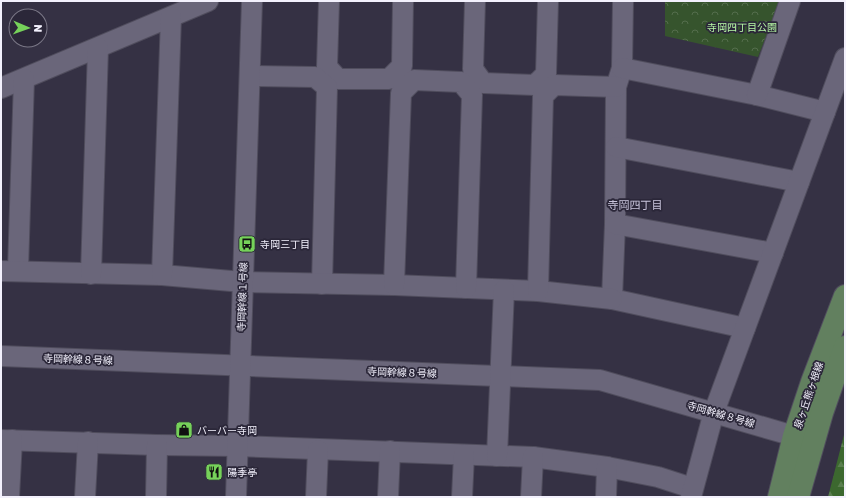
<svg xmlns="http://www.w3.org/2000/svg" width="846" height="498" font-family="Rubik,'Noto Sans JP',sans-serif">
  <defs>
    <pattern id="forest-firs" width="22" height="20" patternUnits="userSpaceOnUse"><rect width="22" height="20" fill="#3c682f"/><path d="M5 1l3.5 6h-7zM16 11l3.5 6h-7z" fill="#597e4e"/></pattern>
    <pattern id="park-crowns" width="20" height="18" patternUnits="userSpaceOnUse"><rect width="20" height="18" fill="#36542d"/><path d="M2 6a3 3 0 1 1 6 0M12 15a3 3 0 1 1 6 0" fill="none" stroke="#546d4c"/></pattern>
  </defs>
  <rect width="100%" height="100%" fill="#353144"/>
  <path fill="url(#forest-firs)" d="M845,431V497H828Z"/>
  <path fill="url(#park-crowns)" d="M665,1H780L758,57L665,36Z"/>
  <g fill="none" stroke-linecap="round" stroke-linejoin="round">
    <defs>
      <g id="minor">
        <path d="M329,1L327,67L338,79H389L402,66L403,1"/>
        <path d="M475,1L473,69L483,83L535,85L546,74L548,1"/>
        <path d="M623,1L622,68L616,87L615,224L612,299L745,328"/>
        <path d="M622,68L757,95L825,112"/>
        <path d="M250,76L315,77L327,87L322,284"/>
        <path d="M1,88L208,1"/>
        <path d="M757,95L790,1"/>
        <path d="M616,147L799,182"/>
        <path d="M615,224L773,253"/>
        <path d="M18,270L24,79"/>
        <path d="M1,271L162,275L243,282L394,285L538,291L612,299"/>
        <path d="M91,274L98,48"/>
        <path d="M162,275L171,17"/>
        <path d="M394,285L401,93L414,80L461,82L472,95L466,288"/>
        <path d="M538,291L543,96L554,85L616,87"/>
        <path d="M1,356L600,380L794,436"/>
        <path d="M1,440L157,445L237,446L533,457L607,467L658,477L692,488"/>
        <path d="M497,456L504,290"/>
        <path d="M9,497L12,440"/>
        <path d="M85,497L88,442"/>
        <path d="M156,497L157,445"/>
        <path d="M236,497L252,1"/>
        <path d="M316,497L318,450"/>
        <path d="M388,497L390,451"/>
        <path d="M462,497L464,455"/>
        <path d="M531,497L533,457"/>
        <path d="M606,497L607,467"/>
        <path d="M691,497L714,412L845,58"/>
      </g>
      <g id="major">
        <path d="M779,497L794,436L812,382L845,296"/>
        <path d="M798,497L822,413L845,347"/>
      </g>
    </defs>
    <use href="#minor" stroke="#504d5d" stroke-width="22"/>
    <use href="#major" stroke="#504d5d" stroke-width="24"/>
    <use href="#minor" stroke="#6a667a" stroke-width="20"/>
    <use href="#major" stroke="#62805f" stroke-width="22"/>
  </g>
  <defs>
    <symbol id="bus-square" viewBox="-11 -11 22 22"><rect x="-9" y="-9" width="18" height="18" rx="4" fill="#76d25a" stroke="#2b2739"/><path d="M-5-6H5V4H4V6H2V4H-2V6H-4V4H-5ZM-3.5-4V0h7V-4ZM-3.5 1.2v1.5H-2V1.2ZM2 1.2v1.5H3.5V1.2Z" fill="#111"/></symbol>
    <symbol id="shop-square" viewBox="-11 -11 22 22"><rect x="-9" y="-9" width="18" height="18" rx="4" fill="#76d25a" stroke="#2b2739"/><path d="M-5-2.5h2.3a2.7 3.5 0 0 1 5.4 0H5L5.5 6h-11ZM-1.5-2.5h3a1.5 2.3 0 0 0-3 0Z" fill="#111"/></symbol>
    <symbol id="restaurant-square" viewBox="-11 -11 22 22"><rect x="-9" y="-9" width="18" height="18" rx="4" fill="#76d25a" stroke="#2b2739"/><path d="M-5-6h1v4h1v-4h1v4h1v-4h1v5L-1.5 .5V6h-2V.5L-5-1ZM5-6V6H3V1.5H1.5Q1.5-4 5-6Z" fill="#111"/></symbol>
  </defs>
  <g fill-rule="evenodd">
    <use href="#bus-square" x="237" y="234" width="20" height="20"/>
    <use href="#shop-square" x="174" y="420" width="20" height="20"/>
    <use href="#restaurant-square" x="204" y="462" width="20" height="20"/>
  </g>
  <g text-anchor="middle" stroke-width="3.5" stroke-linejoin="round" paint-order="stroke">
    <g font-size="10" fill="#b7f9a5" stroke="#2b2739">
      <text x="742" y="31">寺岡四丁目公園</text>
    </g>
    <g font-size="10" fill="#f3f1fd" stroke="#2b2739" text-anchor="start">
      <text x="260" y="248">寺岡三丁目</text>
      <text x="197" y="434">バーバー寺岡</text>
      <text x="227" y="476">陽季亭</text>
    </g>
    <g font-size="10" fill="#f3f1fd" stroke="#2b2739">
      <text transform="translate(242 297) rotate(-88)" y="4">寺岡幹線１号線</text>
      <text transform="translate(78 359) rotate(2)" y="4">寺岡幹線８号線</text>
      <text transform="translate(402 372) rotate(2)" y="4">寺岡幹線８号線</text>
      <text transform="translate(808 395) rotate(-71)" y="4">泉ヶ丘熊ヶ根線</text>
      <text transform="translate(721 414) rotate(16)" y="4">寺岡幹線８号線</text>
    </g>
    <g font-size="11" fill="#c8c4db" stroke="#2b2739">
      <text x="635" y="209">寺岡四丁目</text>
    </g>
  </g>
  <rect width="846" height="498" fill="none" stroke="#f3f1fd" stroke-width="4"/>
  <g transform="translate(28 28) rotate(92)"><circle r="19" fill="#2b2739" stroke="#7b7887"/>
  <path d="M0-3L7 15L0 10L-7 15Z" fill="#76d25a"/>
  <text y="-6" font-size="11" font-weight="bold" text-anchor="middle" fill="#f3f1fd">N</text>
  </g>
</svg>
